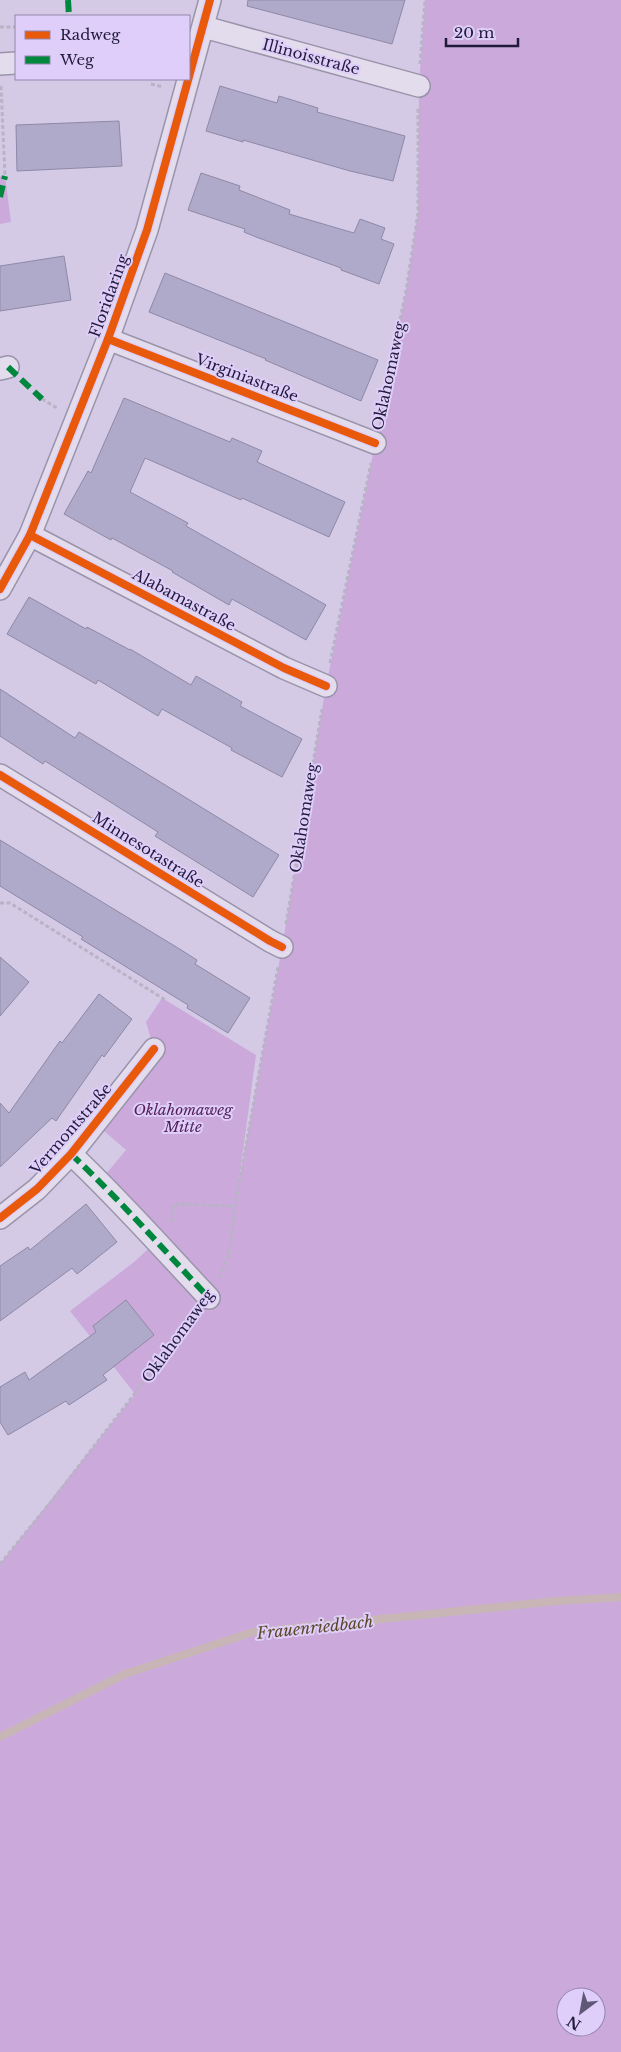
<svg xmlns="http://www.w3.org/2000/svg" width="621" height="2052" font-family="'Libre Baskerville',serif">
  <rect width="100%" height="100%" fill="#d4cae6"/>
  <g fill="#cbaadb" fill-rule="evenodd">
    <path d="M425,0H621V2052H0V1564L135,1394L70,1311L134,1262L157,1241L100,1181L126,1150L96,1124L154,1049L146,1022L162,998L256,1055L239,1181L282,947L326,686L406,291L418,213L419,86ZM566,1997H596V2027H566Z"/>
    <path d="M0,176H5L11,222L0,224Z"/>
  </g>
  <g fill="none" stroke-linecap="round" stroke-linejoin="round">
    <path stroke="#c8b6b6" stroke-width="8" d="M0,1737L125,1674L253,1632L558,1601L621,1597"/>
  </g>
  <g fill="#b0aaca" stroke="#8e89a6">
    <path d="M248,0H405L392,44L247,6Z"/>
    <path d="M220,86L277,103L279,96L318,108L317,112L405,136L393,181L350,171L243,140V142L206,131Z"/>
    <path d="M119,121L122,166L17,171L16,125Z"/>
    <path d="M201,173L240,186L239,190L290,210L289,214L354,233L360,219L385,228L381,239L394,244L379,284L341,270V268L256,237L244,232L245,229L188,210Z"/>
    <path d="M64,256L71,300L0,311V266Z"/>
    <path d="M165,273L378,360L361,401L265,360L266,359L149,312Z"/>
    <path d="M124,398L230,442L232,438L262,451L257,462L345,502L329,537L242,498L241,500L145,458L130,492L188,523L186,526L326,605L306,640L232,599L229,605L172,572L173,571L112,538L111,540L64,514L88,471L91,473Z"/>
    <path d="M29,597L86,629L87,627L130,650V649L191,685L196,676L242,702L240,706L302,739L282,777L231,750L232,748L162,709L158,716L98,680L96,684L7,634Z"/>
    <path d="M0,689L75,738L79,732L279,855L253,897L155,836L158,832L45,761L43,764L0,736Z"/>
    <path d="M0,840L178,948L197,960L195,964L250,998L228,1033L187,1008L188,1005L81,939L83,937L0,886Z"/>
    <path d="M0,957L29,982L0,1016Z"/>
    <path d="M99,994L132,1019L104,1057L102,1055L56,1121L52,1118L0,1167V1103L9,1113L60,1041L62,1043Z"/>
    <path d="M86,1204L117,1242L77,1274L72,1268L0,1321V1266L28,1247L30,1250Z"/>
    <path d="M126,1300L154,1335L103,1375L107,1380L69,1405L66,1401L8,1435L0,1422V1387L25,1372L29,1380L96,1332L93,1326Z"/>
  </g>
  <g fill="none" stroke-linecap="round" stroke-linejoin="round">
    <defs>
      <g id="minor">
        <path d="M204,27L419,86"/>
        <path d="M0,64L16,63"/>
        <path d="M108,339L375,443"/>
        <path d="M0,369L8,367"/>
        <path d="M30,535L284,668L326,686"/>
        <path d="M0,589L30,535L108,339L147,230L210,0"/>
        <path d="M0,775L270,941L282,947"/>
        <path d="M71,1154C120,1200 163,1249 209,1298"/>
        <path d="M0,1218L37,1189L71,1154L154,1049"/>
      </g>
    </defs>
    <use href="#minor" stroke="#9a94ab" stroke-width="24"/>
    <g stroke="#b9b3c6" stroke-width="3" stroke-dasharray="4 2.5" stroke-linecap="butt">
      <path d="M0,27H16"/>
      <path d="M420,64L425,0"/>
      <path d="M151,84L163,87"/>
      <path d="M1,86L5,176"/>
      <path d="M42,399L57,408"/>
      <path d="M379,421L406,291L418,213V108"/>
      <path d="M330,663L371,463"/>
      <path d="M0,903H10L167,1001"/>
      <path d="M286,924L322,709"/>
      <path d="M171,1222L174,1204L235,1206"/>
      <path d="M219,1277L229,1255L235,1206L278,967"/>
      <path d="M0,1564L54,1498L196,1314"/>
    </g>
    <use href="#minor" stroke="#e2dced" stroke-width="21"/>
    <g stroke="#00873e" stroke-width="6" stroke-dasharray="12 6" stroke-linecap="butt">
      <path d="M68,0L69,16"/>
      <path d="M0,197L5,176"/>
      <path d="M8,367L42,399"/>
      <path d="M71,1154C120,1200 163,1249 209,1298"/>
    </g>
    <defs>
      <g id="cycleway">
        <path d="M108,339L375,443"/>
        <path d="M30,535L284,668L326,686"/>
        <path d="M0,589L30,535L108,339L147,230L210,0"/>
        <path d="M0,775L270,941L282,947"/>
        <path d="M0,1218L37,1189L71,1154L154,1049"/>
      </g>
    </defs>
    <use href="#cycleway" stroke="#decef9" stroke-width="11"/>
    <use href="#cycleway" stroke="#e8590c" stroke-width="8"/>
  </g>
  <g text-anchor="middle" stroke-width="4" stroke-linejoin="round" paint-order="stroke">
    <g font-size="15" fill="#201b3a" stroke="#decef9">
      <text transform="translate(311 57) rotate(15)" y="5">Illinoisstraße</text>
      <text transform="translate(109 296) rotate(-70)" y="5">Floridaring</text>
      <text transform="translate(389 376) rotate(-78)" y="5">Oklahomaweg</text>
      <text transform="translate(247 378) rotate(21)" y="5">Virginiastraße</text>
      <text transform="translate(184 600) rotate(28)" y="5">Alabamastraße</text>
      <text transform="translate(304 818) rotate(-81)" y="5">Oklahomaweg</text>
      <text transform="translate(148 850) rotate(32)" y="5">Minnesotastraße</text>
      <text transform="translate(71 1129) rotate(-49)" y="5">Vermontstraße</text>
      <text transform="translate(178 1336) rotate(-54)" y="5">Oklahomaweg</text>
    </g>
    <g font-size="15" font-style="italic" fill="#541f59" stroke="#decef9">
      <text x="183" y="1115">Oklahomaweg<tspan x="183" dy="17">Mitte</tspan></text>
    </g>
    <g font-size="16" font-style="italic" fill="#5c4728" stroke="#decef9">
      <text transform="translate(315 1627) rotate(-6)" y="6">Frauenriedbach</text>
    </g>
  </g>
  <rect x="15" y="15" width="175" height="65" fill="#decef9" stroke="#9286ad"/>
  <rect x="25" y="31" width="25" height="8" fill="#e8590c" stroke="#9286ad"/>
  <text x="60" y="40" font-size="15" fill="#201b3a">Radweg</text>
  <rect x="25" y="56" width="25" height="8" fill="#00873e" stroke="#9286ad"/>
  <text x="60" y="65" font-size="15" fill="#201b3a">Weg</text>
  <g transform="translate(581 2012) rotate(212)"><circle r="24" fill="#decef9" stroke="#9286ad"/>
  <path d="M0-4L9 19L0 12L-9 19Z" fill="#5f5876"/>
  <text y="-8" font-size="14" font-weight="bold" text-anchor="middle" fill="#201b3a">N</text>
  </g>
  <path d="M446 38v8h72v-8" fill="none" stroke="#201b3a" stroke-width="2.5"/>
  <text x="454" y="38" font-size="15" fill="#201b3a" stroke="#decef9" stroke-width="4" paint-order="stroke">20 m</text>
</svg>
